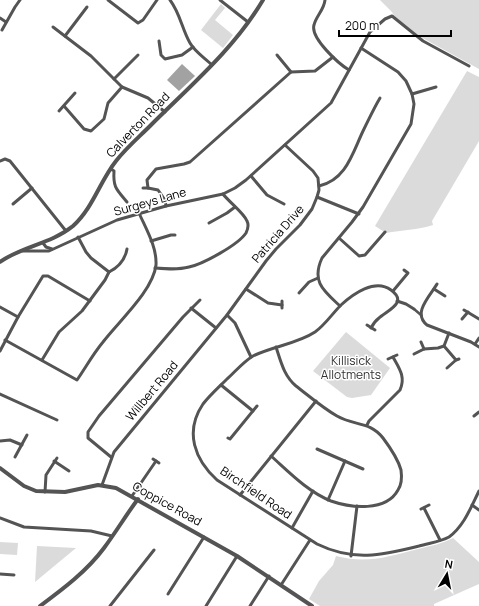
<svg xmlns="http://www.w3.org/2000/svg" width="479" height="606" font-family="Manrope,sans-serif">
  <rect width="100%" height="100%" fill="#fff"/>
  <g fill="#dbdbdb">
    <path d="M380,0H479V69L419,36L394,16L392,12Z"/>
    <path d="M221,4L225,8L215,20L233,35L223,48L201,30Z"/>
    <path d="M467,71L479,77V141L432,221L433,225C417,230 402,230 386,233L375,226Z"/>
    <path d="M346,332L390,368L371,395L352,398L347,397L313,371Z"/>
    <path d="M453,538L479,562V584L434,604V606H320L309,599L319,581L333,565L336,556C367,564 387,557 418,549C430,546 442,544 453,538Z"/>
    <path d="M0,542L18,543L17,555L0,554Z"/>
    <path d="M37,546L76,548L35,582Z"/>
  </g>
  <path fill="#a2a2a2" d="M182,64L195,76L179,91L167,80Z"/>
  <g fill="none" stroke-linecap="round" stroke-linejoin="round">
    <path stroke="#545454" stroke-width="2.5" d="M414,309L421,315"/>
    <g stroke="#545454" stroke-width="3">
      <path d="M108,0L138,23L143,20L157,0"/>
      <path d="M170,0C180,13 182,29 190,43C195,52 205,58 212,65"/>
      <path d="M220,0L248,22"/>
      <path d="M325,0C324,10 316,16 314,25C310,38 339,64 349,70"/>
      <path d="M0,18L6,22"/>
      <path d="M53,27L91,56L122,87L148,98L165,112"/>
      <path d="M2,30L15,7L20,0"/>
      <path d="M65,36L87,7"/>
      <path d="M159,41L161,55L165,59L182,55L193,47"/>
      <path d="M277,55L291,72"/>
      <path d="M114,79L138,55"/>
      <path d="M412,94L436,87"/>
      <path d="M64,106L84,129L91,131L104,119L108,103L122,87"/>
      <path d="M59,111L75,93"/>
      <path d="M0,161L5,159L10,161L66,231"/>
      <path d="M111,169L114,171C113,187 116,189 127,202"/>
      <path d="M251,176L267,195L284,204"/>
      <path d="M319,186C347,180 353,151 364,129C369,119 374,108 380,98"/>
      <path d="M143,188H148L158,190L165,200L166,206"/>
      <path d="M148,188L147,180L156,169L184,164L190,162L291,72L315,71L333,57"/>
      <path d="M317,197L359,214"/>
      <path d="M13,204L32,188"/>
      <path d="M209,223L227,213L235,207"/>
      <path d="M78,237L86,252L91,258L109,272"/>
      <path d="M339,238L358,255L359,256L365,255L385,232"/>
      <path d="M151,241L171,235H175"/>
      <path d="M43,243L46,247L52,249"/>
      <path d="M23,251H49L117,220L166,206L223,194L235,188L246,180L331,103L370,32L385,19L392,16L423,41L469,66"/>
      <path d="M155,268C167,269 178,270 189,267C203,264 238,245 246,233C248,229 249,225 247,221C244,213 229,202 223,194"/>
      <path d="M109,272C119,267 125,260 127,249"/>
      <path d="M437,284C430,296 412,313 427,325L471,342L479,347"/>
      <path d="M246,289L268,303L282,305"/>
      <path d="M434,289L445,296"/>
      <path d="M393,291L408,273L404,270"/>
      <path d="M299,293L309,282L318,278"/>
      <path d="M397,301L406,304L414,309"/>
      <path d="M340,306C324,291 311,282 322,258L352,222L363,207L411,124L414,104L412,94L406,81L398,72L361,48"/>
      <path d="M0,307L18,317"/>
      <path d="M191,308L216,328"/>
      <path d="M282,308V301"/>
      <path d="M464,310L479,319"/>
      <path d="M227,315L235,323L251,357"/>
      <path d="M462,319L468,312"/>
      <path d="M367,325L375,330"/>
      <path d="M371,328C373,324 375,321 379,318C386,311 409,303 391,290C375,278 353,294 341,305C332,314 325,325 315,332C297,344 273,346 253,356C243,362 235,372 226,380C218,388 210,395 203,404C184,432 195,460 217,480L317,544C354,562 382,555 419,546C429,543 440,542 449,537C464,526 471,507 479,491"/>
      <path d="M5,340L77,380C86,367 93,354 103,342C118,322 153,291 156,265C157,247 146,229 139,213"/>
      <path d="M421,342L424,349"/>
      <path d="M475,344L479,338"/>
      <path d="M444,346L456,360L459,359"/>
      <path d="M0,351L18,317L43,276H48L90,301"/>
      <path d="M414,354L424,349L438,348L444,346L449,333"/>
      <path d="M388,359L397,355"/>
      <path d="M42,360L59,332L82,311L105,280L109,272"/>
      <path d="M447,368L456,360"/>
      <path d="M221,385L253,411"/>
      <path d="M0,394L57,420"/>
      <path d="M474,416L479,412"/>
      <path d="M367,425L369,421L400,390C406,377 399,368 393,357"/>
      <path d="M228,438L230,439L257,406"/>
      <path d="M0,441L10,440L22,445"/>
      <path d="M317,449L363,469"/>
      <path d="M271,456C289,472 308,492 331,501C351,508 386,512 398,490C402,484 402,477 401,470C398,459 389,446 383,438C370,421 354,426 337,416C323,408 309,396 296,386C284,376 281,362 276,347"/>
      <path d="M15,457L27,435"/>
      <path d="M111,457L88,438V432L99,416L183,317L200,300"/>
      <path d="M153,459L159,463"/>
      <path d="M54,461L69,471"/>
      <path d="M102,485L114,452L227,315L266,261L276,249L300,225L312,209L317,197L319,190L318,178L313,171L285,145"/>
      <path d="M45,492L46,475L57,458"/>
      <path d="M240,495L316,401"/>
      <path d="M132,496L156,461"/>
      <path d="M328,500L345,461"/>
      <path d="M472,505L479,510"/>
      <path d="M424,508L440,540"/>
      <path d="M421,509L429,505"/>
      <path d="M0,518L24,527L91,531L112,536"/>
      <path d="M292,528L313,491"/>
      <path d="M351,556L357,506"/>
      <path d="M0,574L14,575"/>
      <path d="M281,585L310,540"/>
      <path d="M168,594L204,537"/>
      <path d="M110,606L154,550"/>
      <path d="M206,606L237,556"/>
      <path d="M250,606L269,576"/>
    </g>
    <g stroke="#545454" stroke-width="4">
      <path d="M0,262C22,246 51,244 73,226C93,208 100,181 116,161C126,148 139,137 150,126C190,86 234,49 263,0"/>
      <path d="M0,468L24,486L36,491L65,492L98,485L116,488L237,556L312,606"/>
      <path d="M40,606C63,589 87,571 104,548C116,532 126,515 138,499"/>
    </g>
  </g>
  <g text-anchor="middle" stroke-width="3" stroke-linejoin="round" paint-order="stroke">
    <g font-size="12" fill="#000" stroke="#fff">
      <text transform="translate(138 125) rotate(-46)" y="4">Calverton Road</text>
      <text transform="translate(150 202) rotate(-16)" y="4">Surgeys Lane</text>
      <text transform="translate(278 234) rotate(-49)" y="4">Patricia Drive</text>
      <text transform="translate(152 391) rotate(-50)" y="4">Willbert Road</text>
      <text transform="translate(256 493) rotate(34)" y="4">Birchfield Road</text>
      <text transform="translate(167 504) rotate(29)" y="4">Coppice Road</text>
    </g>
    <g font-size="12" fill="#323232" stroke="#fff">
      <text x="351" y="365">Killisick<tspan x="351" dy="14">Allotments</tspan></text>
    </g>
  </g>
  <g transform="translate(447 574) rotate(10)" stroke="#ffffff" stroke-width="3" paint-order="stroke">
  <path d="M0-3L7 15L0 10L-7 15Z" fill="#000000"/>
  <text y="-6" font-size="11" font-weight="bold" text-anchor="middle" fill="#000000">N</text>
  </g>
  <path d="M339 30v6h112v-6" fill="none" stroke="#000000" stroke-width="2"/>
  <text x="345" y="30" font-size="12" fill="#000000" stroke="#ffffff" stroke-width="3" paint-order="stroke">200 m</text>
</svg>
